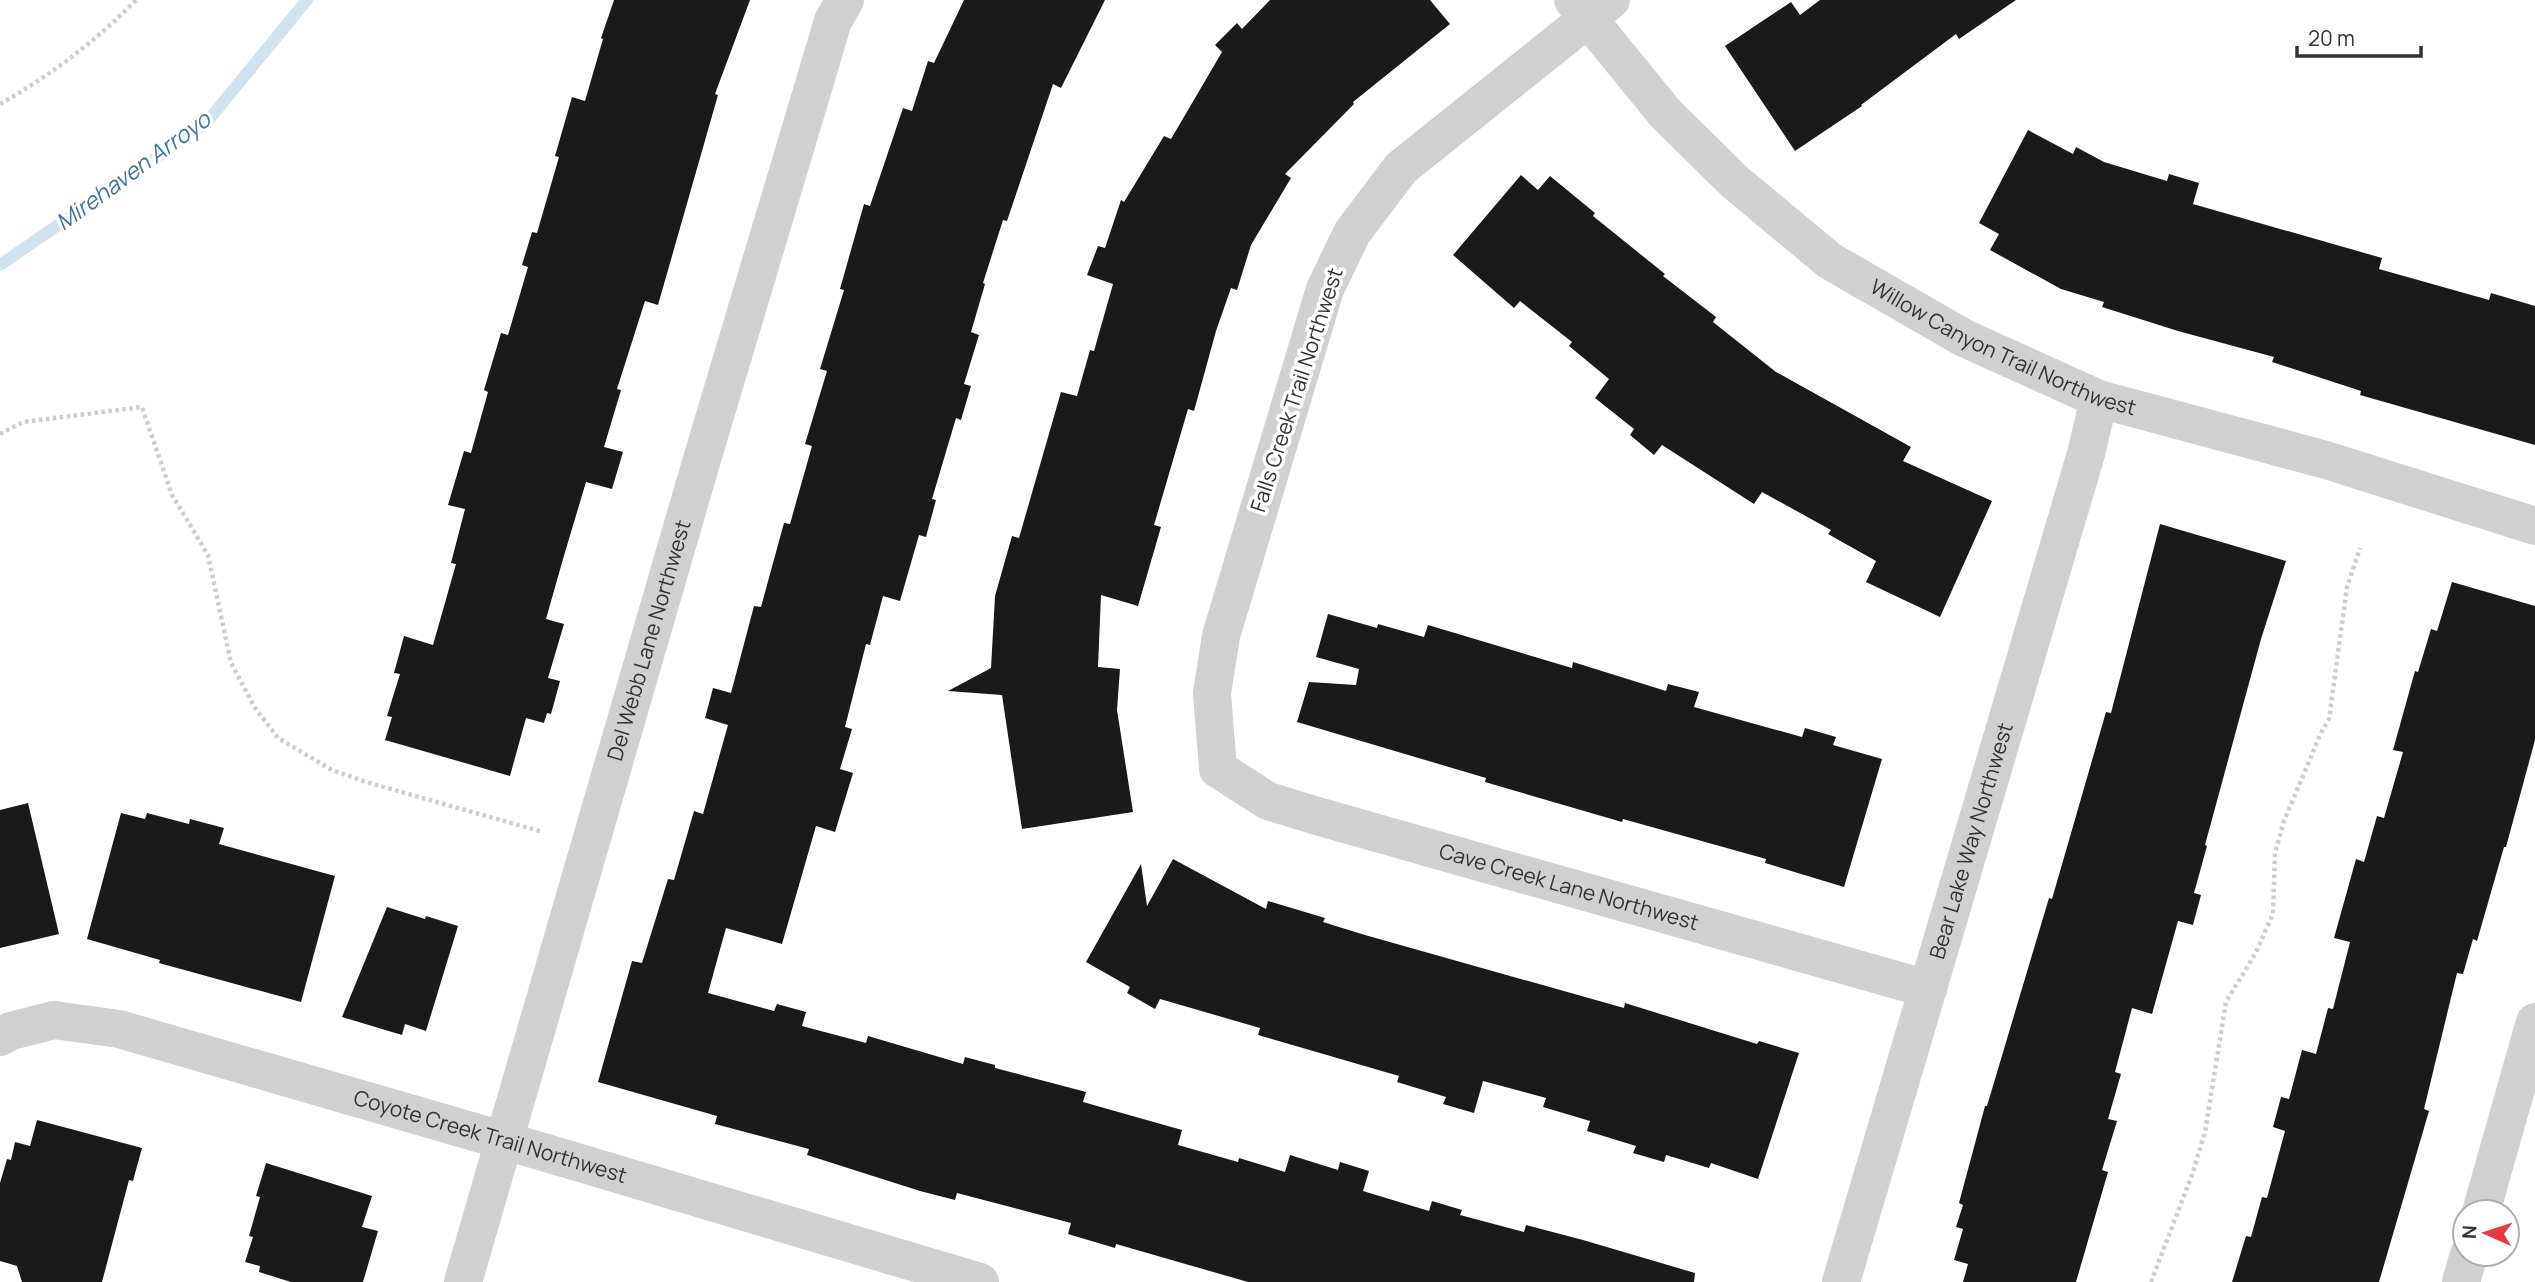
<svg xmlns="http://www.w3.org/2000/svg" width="2535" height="1282" font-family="Manrope,sans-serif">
  <rect width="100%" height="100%" fill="#fff"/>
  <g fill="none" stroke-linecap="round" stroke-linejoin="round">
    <path stroke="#cfe2ee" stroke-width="12" d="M0,265L206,123L307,0"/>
  </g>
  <g fill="#1a1a1a">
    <path d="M614,0H750L715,94L718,95L658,305L645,301L617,389L621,390L604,447L623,452L612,489L586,482L563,559L546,619L564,624L548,678L560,681L551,714L547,713L544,723L526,718L510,776L385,740L392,717L387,716L400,674L394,673L404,636L433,645L456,564L451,563L465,509L448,505L464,451L471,453L488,392L484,390L501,333L508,335L528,267L522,265L532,232L537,233L559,157L555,156L572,97L585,101L603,39L601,38Z"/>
    <path d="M964,0H1105L1061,88L1053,84L1007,221L1003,220L983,283L985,284L971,332L979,335L964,384L971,386L961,420L956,418L932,499L936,500L926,537L919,535L900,601L883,596L870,645L866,644L845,727L852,729L840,769L853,773L835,832L816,826L782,944L726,928L708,993L774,1011L777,1004L806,1012L802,1026L866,1043L868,1036L963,1064L965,1057L995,1065V1068L1086,1092L1083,1102L1182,1130L1178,1145L1238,1162L1239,1158L1285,1172L1290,1155L1338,1170L1340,1162L1369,1171L1363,1191L1429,1211L1432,1201L1462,1210L1460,1215L1524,1232L1526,1225L1583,1240L1695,1273L1694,1282H1248L1116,1244L1115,1248L1068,1234L1071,1223L957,1193L955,1200L920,1191L807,1155L809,1149L715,1124L717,1116L598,1082L632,961L642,963L668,879L674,880L694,811L703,814L728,725L705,718L713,688L731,693L754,606L761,607L784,523L790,524L812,446L805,444L827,371L820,369L844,290L840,289L864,204L870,206L903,108L912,111L928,61L934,63Z"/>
    <path d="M1270,0H1430L1450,24L1353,102L1354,104L1285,174L1291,178L1251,245L1237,290L1231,288L1216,331L1194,411L1188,409L1154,525L1161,527L1138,606L1101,595L1098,667L1120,669L1117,710L1133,812L1022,829L1002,695L948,691L991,668L995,596L1012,536L1019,538L1061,392L1077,396L1090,350L1094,351L1113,284L1087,275L1098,246L1105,248L1121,200L1124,202L1164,136L1171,139L1222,52L1215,45L1237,23L1242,29Z"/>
    <path d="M1820,0H2016L1959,39L1956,34L1861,105L1862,106L1795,151L1725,46L1791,2L1800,15Z"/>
    <path d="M2028,130L2073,154L2076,147L2104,162L2167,181L2169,174L2199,183L2193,204L2382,258L2379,269L2489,300L2491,293L2535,306V445L2360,395L2361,391L2272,362L2274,357L2178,331L2102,307L2104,302L2061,289L1990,250L1999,234L1979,223Z"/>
    <path d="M1521,175L1538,190L1550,176L1595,213L1593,216L1665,274L1663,276L1716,317L1713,322L1776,372L1911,447L1903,461L1992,501L1940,617L1866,582L1876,561L1828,534L1831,530L1762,492L1754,504L1662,445L1654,455L1630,435L1634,429L1595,398L1609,379L1569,346L1572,342L1520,301L1514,308L1453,255Z"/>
    <path d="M2160,524L2286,561L2261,639L2205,845L2207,846L2194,893L2201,895L2193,925L2178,921L2152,1014L2132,1008L2115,1072L2121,1074L2108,1119L2117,1121L2102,1170L2108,1172L2076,1282H1963L1968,1264L1954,1260L1963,1229L1956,1227L1963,1205L1959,1203L1985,1106H1987L2049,898L2052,899L2106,712L2111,713Z"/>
    <path d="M2452,582L2535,606V740L2506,847H2504L2477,941L2473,939L2463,974L2457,973L2424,1109L2429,1111L2379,1282H2232L2246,1236L2251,1237L2262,1197L2267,1198L2285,1131L2273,1127L2281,1097L2289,1099L2302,1050L2316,1054L2328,1008L2333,1009L2350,942L2334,938L2356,859L2364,862L2377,816L2384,818L2403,752L2393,750L2415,671L2418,672L2431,629L2437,631Z"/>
    <path d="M1328,614L1377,628L1378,624L1424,637L1428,625L1572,668L1573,662L1666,691L1668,684L1699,692L1694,707L1802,737L1805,728L1836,737L1833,745L1882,759L1844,887L1765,863L1766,859L1623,819L1622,822L1485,782L1486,778L1297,722L1309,682L1356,685L1359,669L1316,657Z"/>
    <path d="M28,803L59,934L0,948V810Z"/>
    <path d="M121,813L145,819L147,813L189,824L190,819L224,828L219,844L335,876L301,1002L159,963L160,960L87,939Z"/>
    <path d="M1173,859L1266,909L1268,901L1325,918L1323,922L1365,935L1624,1008L1625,1003L1757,1044L1759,1041L1799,1053L1758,1179L1711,1163L1709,1168L1666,1155L1664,1162L1633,1153L1636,1146L1587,1131L1590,1121L1543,1107L1546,1098L1483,1081L1474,1113L1443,1104L1446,1097L1397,1082L1399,1076L1258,1035L1260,1028L1160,999L1155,1009L1127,993L1130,987L1086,962L1141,864L1147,906Z"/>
    <path d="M387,907L425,919L426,916L458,926L426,1031L405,1024L402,1035L342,1017Z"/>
    <path d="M37,1120L142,1148L133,1181L129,1180L102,1282H22L17,1266L0,1261V1183L7,1159L11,1160L15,1142L30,1146Z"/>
    <path d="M266,1163L372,1196L362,1227L378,1231L363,1282H291L259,1272L260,1266L245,1262L253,1237L249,1236L260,1197L256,1196Z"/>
  </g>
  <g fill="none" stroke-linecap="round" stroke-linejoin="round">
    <g stroke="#cdcdcd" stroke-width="4.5" stroke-dasharray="3.5 3.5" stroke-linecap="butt">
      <path d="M0,104C50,76 96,41 136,0"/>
      <path d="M0,434L23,422L142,407L172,495L208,555L231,663L255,708L278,738L332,770L366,782L543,832"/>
      <path d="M2151,1282L2192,1175L2205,1132L2226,1002L2255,954L2273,914L2275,853L2284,821L2321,733L2329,719L2347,587L2360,548"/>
    </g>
    <g stroke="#d0d0d0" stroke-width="38">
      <path id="s1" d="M1573,0L1665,113L1735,182L1830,261L1964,338L2099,399L2326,460L2535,526"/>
      <path id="s2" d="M1611,0L1401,168L1352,233L1325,289L1221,636L1212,693L1218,769L1268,801L1317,816L1928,989"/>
      <path id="s3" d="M0,1037L11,1031L54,1020L119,1029L550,1154L980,1282"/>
      <path d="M2481,1212L2535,1022"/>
      <path id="s4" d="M463,1282L700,466L833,21L845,0"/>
      <path id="s5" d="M1841,1282L2086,454L2099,399"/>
      <path d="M2461,1282L2469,1254"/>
    </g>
  </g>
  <g text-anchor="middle" stroke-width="7" stroke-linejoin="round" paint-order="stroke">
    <g font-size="21" fill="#333" stroke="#fff">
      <text dy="7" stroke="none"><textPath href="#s1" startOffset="562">Willow Canyon Trail Northwest</textPath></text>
      <text transform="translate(1297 390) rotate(-72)" y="7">Falls Creek Trail Northwest</text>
      <text dy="7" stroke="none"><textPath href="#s4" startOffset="668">Del Webb Lane Northwest</textPath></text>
      <text dy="7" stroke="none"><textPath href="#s5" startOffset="460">Bear Lake Way Northwest</textPath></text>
      <text dy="7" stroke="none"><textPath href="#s2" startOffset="1281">Cave Creek Lane Northwest</textPath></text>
      <text dy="7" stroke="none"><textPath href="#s3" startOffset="509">Coyote Creek Trail Northwest</textPath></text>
    </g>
    <g font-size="23" font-style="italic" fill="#3f7597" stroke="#fff">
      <text transform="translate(133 171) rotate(-36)" y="8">Mirehaven Arroyo</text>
    </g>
  </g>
  <g transform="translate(2486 1233) rotate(273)"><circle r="33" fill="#ffffff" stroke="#adadad" stroke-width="2"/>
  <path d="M0-5L12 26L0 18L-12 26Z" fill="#e63946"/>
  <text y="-10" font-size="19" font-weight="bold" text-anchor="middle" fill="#333333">N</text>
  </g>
  <path d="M2297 46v10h124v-10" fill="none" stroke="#333333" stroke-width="3.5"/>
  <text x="2308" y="46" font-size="21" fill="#333333" stroke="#ffffff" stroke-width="5" paint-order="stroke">20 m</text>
</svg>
